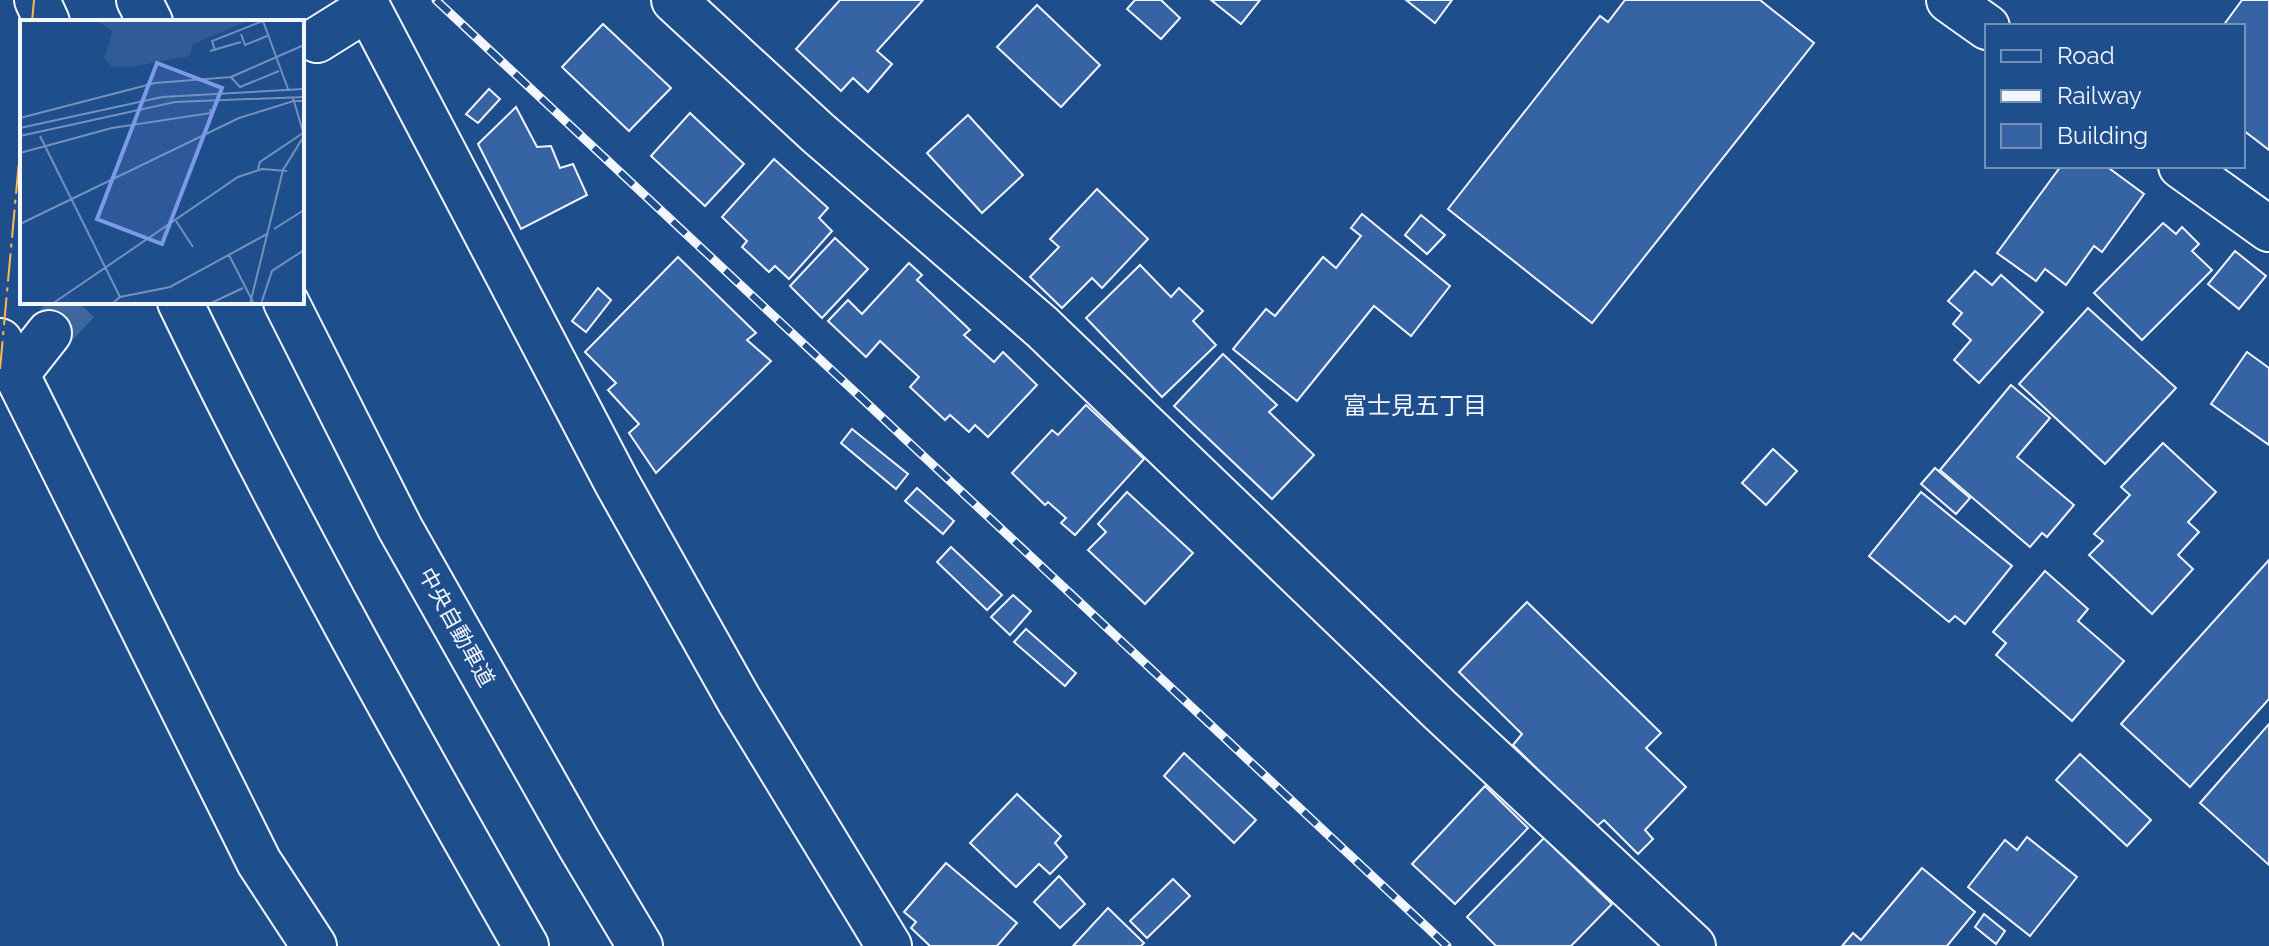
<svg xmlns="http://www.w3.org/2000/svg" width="2269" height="946" font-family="Raleway,'Noto Sans JP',sans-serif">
  <rect width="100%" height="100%" fill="#1f4e8c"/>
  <g fill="#3563a3" stroke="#f2f6ff" stroke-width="2">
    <path d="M840,0H923L877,51L892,64L868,92L853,78L841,91L796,49Z"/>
    <path d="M1135,0H1161L1180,18L1161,39L1127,9Z"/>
    <path d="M1211,0H1260L1241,24Z"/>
    <path d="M1406,0H1452L1435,23Z"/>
    <path d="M1625,0H1760L1814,43L1592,323L1448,209L1600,16L1608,22Z"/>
    <path d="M2242,0H2269V150L2243,130V26H2223Z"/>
    <path d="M1037,5L1100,65L1061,107L997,47Z"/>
    <path d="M603,24L671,88L629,131L562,67Z"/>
    <path d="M489,89L500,99L478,123L466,114Z"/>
    <path d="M516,107L537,147L551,146L560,168L573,164L587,195L521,229L478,144Z"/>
    <path d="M690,113L744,164L705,206L651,156Z"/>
    <path d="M968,115L1023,175L982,213L927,153Z"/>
    <path d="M774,159L828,208L819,218L832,231L789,279L775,266L769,272L742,247L747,241L722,217Z"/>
    <path d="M2061,166H2106L2144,194L2102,252L2094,246L2066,285L2045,269L2036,281L1997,253Z"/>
    <path d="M1097,189L1148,239L1102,288L1092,278L1062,308L1030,277L1059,247L1050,239Z"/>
    <path d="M1362,214L1450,286L1411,336L1374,306L1297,401L1233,349L1266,309L1275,316L1323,257L1336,268L1361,236L1351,228Z"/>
    <path d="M1421,215L1445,235L1427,254L1405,235Z"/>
    <path d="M2163,223L2176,234L2182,227L2199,244L2192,251L2212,270L2142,340L2094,293Z"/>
    <path d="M835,238L868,269L822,318L790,286Z"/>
    <path d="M2235,251L2266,276L2239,309L2208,284Z"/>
    <path d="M678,257L756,333L747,340L771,361L656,473L629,433L639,424L608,390L616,383L585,352Z"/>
    <path d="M909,263L922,275L917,280L970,330L964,335L994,362L1003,352L1037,385L988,437L975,425L969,432L950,415L945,420L910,387L919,377L880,341L866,357L828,321L848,300L862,314Z"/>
    <path d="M1140,265L1171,297L1179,288L1203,311L1193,321L1216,345L1162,397L1086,318Z"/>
    <path d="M1975,271L1992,285L2001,275L2043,312L1979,383L1954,360L1971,340L1953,324L1962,313L1948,301Z"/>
    <path d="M598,288L611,300L586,332L572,321Z"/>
    <path d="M2088,308L2176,388L2105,464L2019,384Z"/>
    <path d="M2247,352L2269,368V445L2211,404Z"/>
    <path d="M1223,354L1277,405L1269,412L1314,455L1272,499L1174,406Z"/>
    <path d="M2011,385L2050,418L2017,457L2074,505L2047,537L2042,533L2030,547L1940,470Z"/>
    <path d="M1086,405L1144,459L1075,535L1061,523L1066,518L1048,502L1045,505L1012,473L1052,430L1058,435Z"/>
    <path d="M852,429L908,474L896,489L841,443Z"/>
    <path d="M2163,443L2216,492L2188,522L2199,532L2178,555L2193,569L2152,614L2089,555L2103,541L2094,534L2130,495L2121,487Z"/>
    <path d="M1773,449L1797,471L1766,505L1742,483Z"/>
    <path d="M1935,468L1970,498L1956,514L1921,484Z"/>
    <path d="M917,488L954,521L943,534L905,501Z"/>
    <path d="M1127,492L1193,553L1145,604L1088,550L1106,532L1098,524Z"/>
    <path d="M1921,492L2012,566L1965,624L1955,616L1949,622L1869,556Z"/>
    <path d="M951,547L1002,595L987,610L937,562Z"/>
    <path d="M2269,560V699L2190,787L2121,724Z"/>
    <path d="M2045,571L2088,609L2078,621L2124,661L2072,721L1996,655L2006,643L1993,632Z"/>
    <path d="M1013,595L1031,611L1010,635L991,617Z"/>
    <path d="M1527,602L1661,733L1646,748L1686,787L1645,830L1653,839L1638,854L1604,820L1596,827L1513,745L1522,734L1459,672Z"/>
    <path d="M1026,629L1076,673L1065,686L1014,642Z"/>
    <path d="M2269,724V865L2200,803Z"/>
    <path d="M1184,753L1256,820L1234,843L1164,776Z"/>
    <path d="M2080,754L2151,820L2127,846L2056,780Z"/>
    <path d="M1485,786L1528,828L1455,904L1412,864Z"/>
    <path d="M1017,794L1061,836L1055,843L1067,857L1050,874L1039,864L1016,887L970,843Z"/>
    <path d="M2027,837L2077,877L2030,936L1968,887L2005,840L2017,850Z"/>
    <path d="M1544,838L1612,904L1571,946H1496L1467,917Z"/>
    <path d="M946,863L1017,923L997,946H930L911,928L916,922L904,912Z"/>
    <path d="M1922,868L1975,912L1947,946H1842L1853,933L1861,940Z"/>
    <path d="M1059,876L1085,904L1060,928L1034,902Z"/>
    <path d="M1173,879L1190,896L1147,938L1130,921Z"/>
    <path d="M1108,908L1144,943L1141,946H1073Z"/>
    <path d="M1984,914L2005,931L1996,944L1975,927Z"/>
  </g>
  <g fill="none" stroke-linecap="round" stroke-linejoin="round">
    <path stroke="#3f679d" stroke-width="44" stroke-dasharray="44 22" stroke-linecap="butt" d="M49,333L78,302"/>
    <defs>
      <g id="minor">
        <path d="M674,0L818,133L1042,327L1440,710L1693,946"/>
        <path d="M317,40L368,8L617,483L739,700L889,946"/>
        <path d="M0,341L259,862L314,946"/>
        <path d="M16,375L49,333"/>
      </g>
      <g id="trunk">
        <path d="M1949,0L1987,27"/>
        <path d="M2181,166L2269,229"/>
      </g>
      <g id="motorway">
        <path d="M37,0L47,22"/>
        <path d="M139,0L150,22"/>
        <path d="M180,302C286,522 405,734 526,946"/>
        <path d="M286,302L400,528L579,844L640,946"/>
      </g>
    </defs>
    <use href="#minor" stroke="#f2f6ff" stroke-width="48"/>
    <use href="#trunk" stroke="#f2f6ff" stroke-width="48"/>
    <use href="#motorway" stroke="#f2f6ff" stroke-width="48"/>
    <use href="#minor" stroke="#1f4e8c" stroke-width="44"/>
    <use href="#trunk" stroke="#1f4e8c" stroke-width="44"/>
    <use href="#motorway" stroke="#1f4e8c" stroke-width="44"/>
    <defs>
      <path id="rail" d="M436,0L1447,946"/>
    </defs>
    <use href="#rail" stroke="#f2f6ff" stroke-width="9"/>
    <use href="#rail" stroke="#1f4e8c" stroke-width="6" stroke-dasharray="18" stroke-linecap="butt"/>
    <g stroke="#ffb74d" stroke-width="2" stroke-dasharray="28 6 4 6" stroke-linecap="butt">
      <path d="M32,22L34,0"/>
      <path d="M0,369L22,128"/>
    </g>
  </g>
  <g text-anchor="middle" stroke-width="6" stroke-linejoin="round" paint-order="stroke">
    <g font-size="22" fill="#f2f6ff" stroke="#1f4e8c">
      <text transform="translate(457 627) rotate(61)" y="8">中央自動車道</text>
    </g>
    <g font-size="24" fill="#f2f6ff" stroke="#1f4e8c">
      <text x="1415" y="414">富士見五丁目</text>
    </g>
  </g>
  <g transform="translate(20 20)">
    <rect width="284" height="284" fill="#1f4e8c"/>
    <path d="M75,0H231L173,24L170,36L110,47L91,46L84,38L93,11Z" fill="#305b95"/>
    <path fill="none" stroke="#7391ba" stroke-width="2" d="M221,14L225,25L247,16M195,30L192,21L243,1L268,69M190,31L221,22M211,57L284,25M0,98L135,63L211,57L220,67L259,51M0,108L142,77L284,69M283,112L274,81H284M0,116L155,82L284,77M20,116L100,277L92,284M0,133L92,108L191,93L190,89M238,149L240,142L283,113M156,201L173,227M0,204L219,98L274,81L272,77M254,209L284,190M209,235L234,284M100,277L150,267L247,214M32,284L218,157L242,149L267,151M189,284L223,268M230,284L263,150L284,116M241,284L252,251L284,230"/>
    <path fill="#7d9aea" fill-opacity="0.15" stroke="#7d9aea" stroke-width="4" d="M137,43L202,68L142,224L77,199Z"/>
    <rect width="284" height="284" fill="none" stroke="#f2f6ff" stroke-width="4"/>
  </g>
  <rect x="1985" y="24" width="260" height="144" fill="#1f4e8c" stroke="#7391ba" stroke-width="2"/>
  <rect x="2001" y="50" width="40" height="12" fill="#1f4e8c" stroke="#7391ba" stroke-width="2"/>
  <text x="2057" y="64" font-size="24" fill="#f2f6ff">Road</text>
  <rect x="2001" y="90" width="40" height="12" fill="#f2f6ff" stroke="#7391ba" stroke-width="2"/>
  <text x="2057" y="104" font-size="24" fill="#f2f6ff">Railway</text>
  <rect x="2001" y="124" width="40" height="24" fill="#3563a3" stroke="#7391ba" stroke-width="2"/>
  <text x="2057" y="144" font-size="24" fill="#f2f6ff">Building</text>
</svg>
